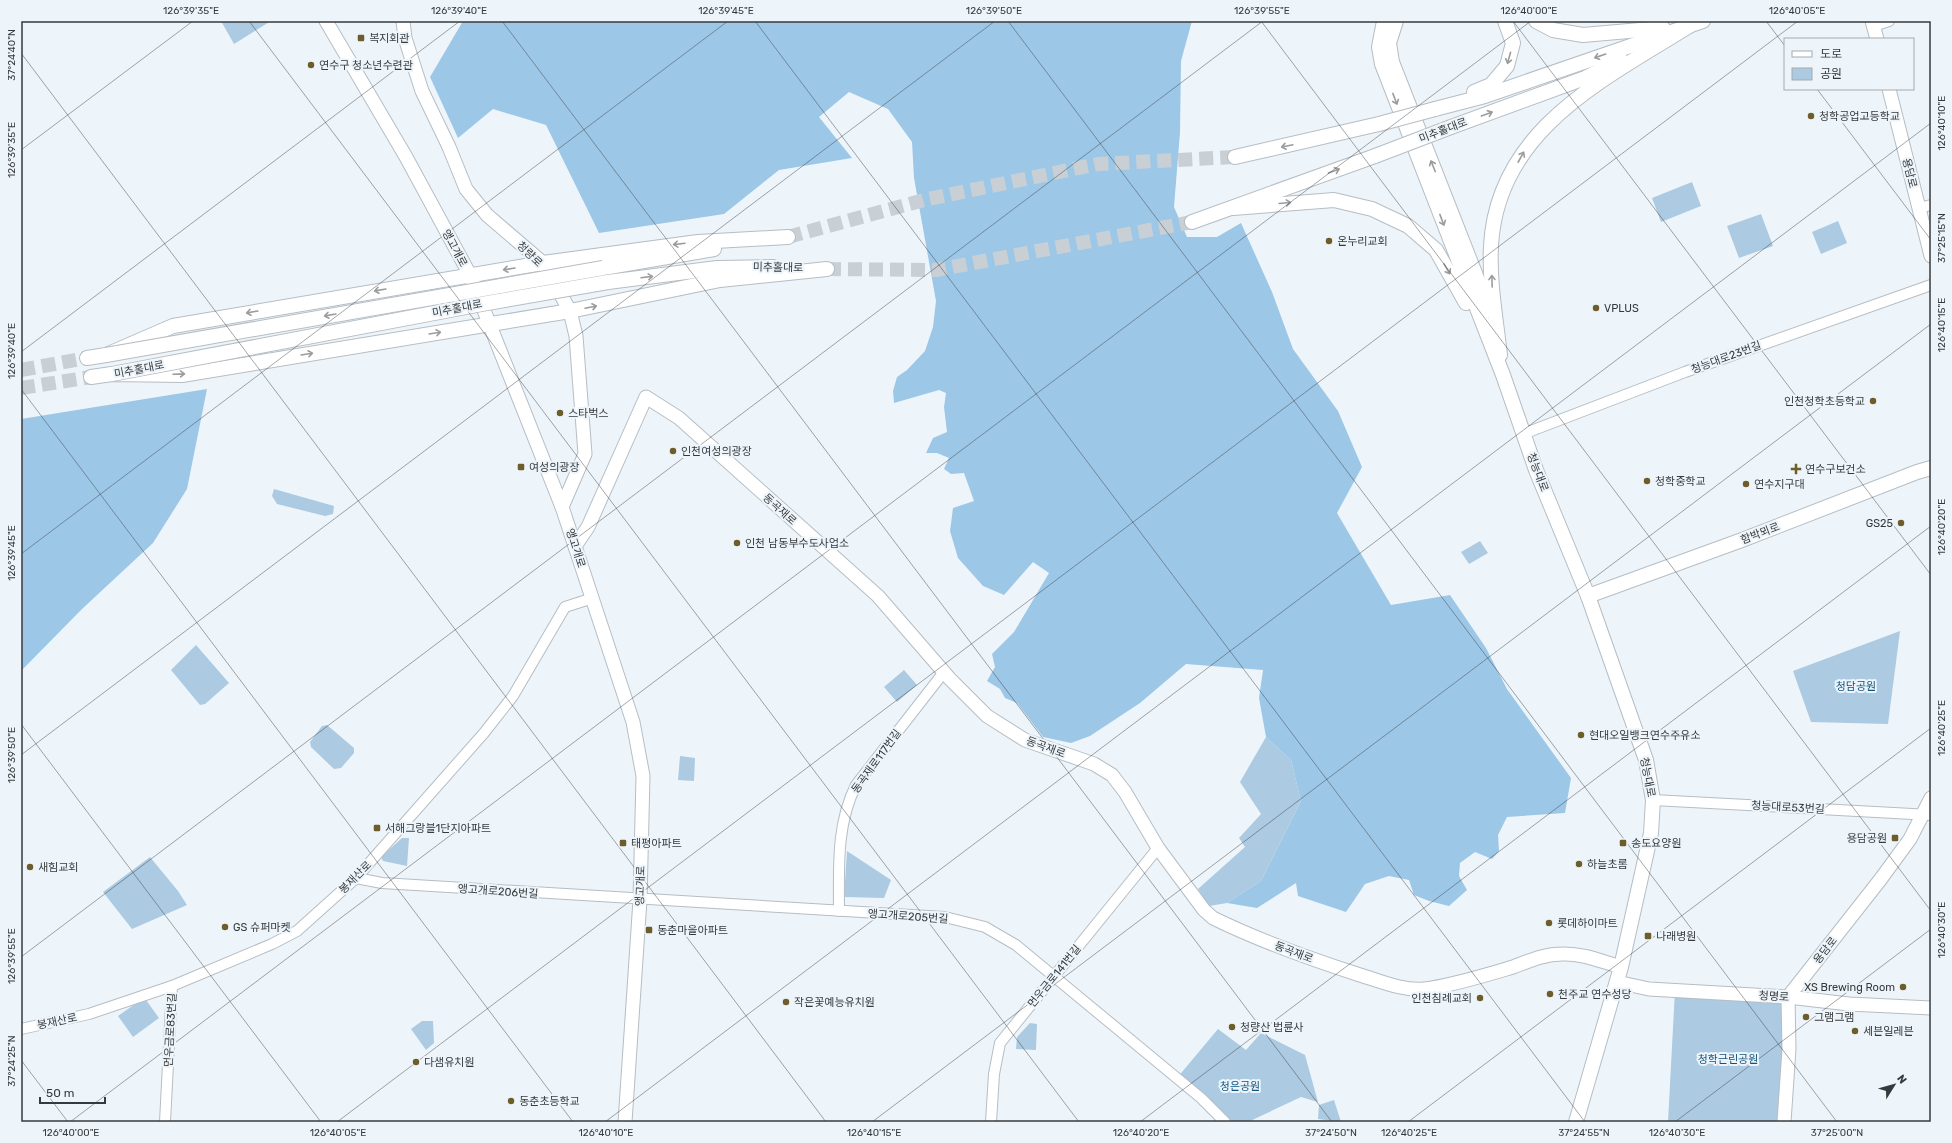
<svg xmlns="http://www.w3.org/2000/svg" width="1952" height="1143" font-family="Rubik,'Noto Sans KR',sans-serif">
  <rect width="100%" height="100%" fill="#edf5fb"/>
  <g fill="#accae1">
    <path d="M221,21H271L234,44Z"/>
    <path d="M1692,182L1701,206L1661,222L1652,198Z"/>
    <path d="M1761,214L1773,246L1739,258L1727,226Z"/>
    <path d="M1838,221L1847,243L1821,254L1812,232Z"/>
    <path d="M274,489L334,506L333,514L325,516L277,504L272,496Z"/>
    <path d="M1480,541L1488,553L1469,564L1461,552Z"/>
    <path d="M1900,631L1888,724L1811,722L1793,671Z"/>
    <path d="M196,645L229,683L205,704L200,705L171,670Z"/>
    <path d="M904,670L917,685L897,702L884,687Z"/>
    <path d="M327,725L354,748V753L341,768L334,769L311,747L310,742L322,726Z"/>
    <path d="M1266,737L1291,760L1301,801L1261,881L1227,903L1209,906L1198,889L1245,847L1239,838L1261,814L1240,782Z"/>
    <path d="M680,756L695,758L694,781L678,780Z"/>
    <path d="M402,838H409L407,866L383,861L381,857Z"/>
    <path d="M847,851L891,880L884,898L844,897Z"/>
    <path d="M150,857L178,891L187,905L132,929L103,892Z"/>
    <path d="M1675,990L1788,997L1782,1122H1668Z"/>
    <path d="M146,1000L159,1018L133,1037L118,1016L135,1004Z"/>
    <path d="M422,1021H433L434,1043L426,1050L411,1029Z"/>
    <path d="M1030,1023L1037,1024L1036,1050L1016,1049L1017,1037Z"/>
    <path d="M1218,1029L1246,1050L1261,1033L1305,1055L1318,1102L1301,1097L1248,1122H1225L1177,1078Z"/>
    <path d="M1334,1100L1341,1122L1318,1119L1319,1105Z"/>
  </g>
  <g fill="#9dc7e7">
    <path d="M463,21H1192L1181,61L1180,132L1174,207L1187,237H1217L1241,223L1272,292L1293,349L1338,411L1362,467L1337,513L1391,605L1450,595L1486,648L1507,689L1571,778L1565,813L1507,817L1498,835L1499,851L1492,859L1475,852L1460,863L1459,876L1467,890L1449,906L1429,901L1414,895L1409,880L1389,876L1365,884L1346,912L1298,896L1296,883L1257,908L1227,903L1261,881L1301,801L1291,760L1266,737L1259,698L1263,670L1186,664L1140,703L1090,736L1071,743L1043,737L1017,703L1005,698L1000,689L987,681L995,667L992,654L1014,632L1049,573L1033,562L1004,595L983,586L958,558L950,531L953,508L974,501L964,473L951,474L944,469L949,458L937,453H926L933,438L947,432L944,407L946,393L939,390L894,403L893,391L897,377L907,370L925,351L933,327L936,301L914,178L912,142L888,109L849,92L819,117L852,158L779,170L724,214L599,233L546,125L493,109L458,138L430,77Z"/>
    <path d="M207,389L187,489L153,543L82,609L21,671V419Z"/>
  </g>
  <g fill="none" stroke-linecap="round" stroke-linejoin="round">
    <g stroke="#c9d0d5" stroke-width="14" stroke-dasharray="14 7" stroke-linecap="butt">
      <path d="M788,237L928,199L1098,164L1235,157"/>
      <path d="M827,269L936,270L1192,222"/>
      <path d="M21,370L87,358"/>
      <path d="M21,388L91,377"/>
    </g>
    <defs>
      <g id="minor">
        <path d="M1874,26L1889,21"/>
        <path d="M1919,208L1931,205"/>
        <path d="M1523,434L1685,372L1931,285"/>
        <path d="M1653,800L1931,815"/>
        <path d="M356,878L382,883L945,917L985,927L1016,945L1201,1098L1225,1122"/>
        <path d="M839,911C839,868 836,825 856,785L944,672"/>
        <path d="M21,1029L89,1014L172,986L272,944L297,931L356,878L484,733L513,696L565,607L593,598"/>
        <path d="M165,1122L172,986"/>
        <path d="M991,1122L994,1074L1000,1043L1158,848"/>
      </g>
      <g id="tertiary">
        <path d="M326,21L406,157L470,275L562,507L633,722L643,776L640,900L625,1122"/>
        <path d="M403,21L405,38L422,91L449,147L466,189L487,215L543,263L570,311L576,336L585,454L562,507"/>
        <path d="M1872,21L1877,39"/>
        <path d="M1889,89L1931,256"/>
        <path d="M575,546L588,527L646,397L679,418L878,596L949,678L987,716L1025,740L1094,764L1112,775L1125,792L1158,848L1204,910L1213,918C1260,941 1310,959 1360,975C1380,981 1403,991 1424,989C1451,986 1486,975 1513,967C1529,961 1544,954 1562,954C1582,953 1603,962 1621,967"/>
        <path d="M1617,982L1649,989L1788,997L1849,1004L1931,1008"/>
        <path d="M1784,1122L1789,1049L1788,997L1880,880L1910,839L1931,798"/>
      </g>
      <g id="secondary">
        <path d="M1384,21L1379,47L1382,64L1503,375L1536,470L1588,596L1646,760L1653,800L1651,833L1621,967L1576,1122"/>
        <path d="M1396,21L1389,43L1392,62L1482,291L1487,310"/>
        <path d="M1536,21L1553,30L1583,35L1663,28"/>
        <path d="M1474,92L1491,85L1507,66L1513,43L1505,21"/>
        <path d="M1435,109L1485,96L1703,21"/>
        <path d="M1451,127L1585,78L1621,60"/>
        <path d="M1235,157L1379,124"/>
        <path d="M1233,208L1334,200L1372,209L1408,226L1436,250L1466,303"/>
        <path d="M1192,222L1375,156"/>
        <path d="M603,268L714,249"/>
        <path d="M608,282L717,268L773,267"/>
        <path d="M1500,355C1496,319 1489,282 1491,246C1497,130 1603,80 1689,26"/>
        <path d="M87,358L106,355L173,326L543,263L698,242L788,237"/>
        <path d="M91,377L112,374L182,375L570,311L720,280L827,269"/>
        <path d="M1588,596L1742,540L1917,472L1931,468"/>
      </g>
    </defs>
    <use href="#minor" stroke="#b6bdc3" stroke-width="12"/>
    <use href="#tertiary" stroke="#b6bdc3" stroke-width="15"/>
    <use href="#secondary" stroke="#b6bdc3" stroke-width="16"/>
    <use href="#minor" stroke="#fff" stroke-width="10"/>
    <use href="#tertiary" stroke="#fff" stroke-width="13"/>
    <use href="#secondary" stroke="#fff" stroke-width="14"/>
    <defs>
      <g id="secondary-bridge">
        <path d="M1379,124L1435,109"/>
        <path d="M1375,156L1451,127"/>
        <path d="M106,355L603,268"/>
        <path d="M112,374L482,304L608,282"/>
      </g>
    </defs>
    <use href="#secondary-bridge" stroke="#b6bdc3" stroke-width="16" stroke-linecap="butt"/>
    <use href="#secondary-bridge" stroke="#fff" stroke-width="14"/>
  </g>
  <defs><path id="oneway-shaft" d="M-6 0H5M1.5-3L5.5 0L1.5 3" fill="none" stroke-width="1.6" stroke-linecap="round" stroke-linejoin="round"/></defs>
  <g stroke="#9b9c9e">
    <use href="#oneway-shaft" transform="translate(1600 56) rotate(161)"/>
    <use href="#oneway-shaft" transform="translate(1509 58) rotate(105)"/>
    <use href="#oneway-shaft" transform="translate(1395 99) rotate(69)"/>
    <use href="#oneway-shaft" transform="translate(1487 114) rotate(-20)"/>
    <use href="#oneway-shaft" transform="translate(1287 146) rotate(168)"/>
    <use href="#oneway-shaft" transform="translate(1521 157) rotate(-61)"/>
    <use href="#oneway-shaft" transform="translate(1433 166) rotate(-112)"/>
    <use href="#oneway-shaft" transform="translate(1334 171) rotate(-20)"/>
    <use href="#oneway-shaft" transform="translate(1285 203) rotate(-5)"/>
    <use href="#oneway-shaft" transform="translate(1442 220) rotate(69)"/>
    <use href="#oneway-shaft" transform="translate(679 244) rotate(173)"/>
    <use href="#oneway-shaft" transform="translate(509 269) rotate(171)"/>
    <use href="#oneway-shaft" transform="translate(1447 269) rotate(60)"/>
    <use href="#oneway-shaft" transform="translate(647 277) rotate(-7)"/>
    <use href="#oneway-shaft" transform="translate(1492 281) rotate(-92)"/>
    <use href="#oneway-shaft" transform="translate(380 290) rotate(170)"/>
    <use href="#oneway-shaft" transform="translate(591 307) rotate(-12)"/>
    <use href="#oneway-shaft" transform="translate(252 312) rotate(170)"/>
    <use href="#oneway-shaft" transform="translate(330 315) rotate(170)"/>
    <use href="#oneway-shaft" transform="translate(435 333) rotate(-9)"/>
    <use href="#oneway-shaft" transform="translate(307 354) rotate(-9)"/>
    <use href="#oneway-shaft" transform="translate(179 374) rotate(-2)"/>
  </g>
  <path fill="none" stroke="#373a3c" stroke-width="1" stroke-opacity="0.45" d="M249,21L1079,1122M502,21L1332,1122M755,21L1585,1122M1008,21L1837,1122M1261,21L1931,911M1513,21L1931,575M1766,21L1785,46M21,53L826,1122M1817,89L1931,240M21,150L193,21M21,352L460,21M21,389L573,1122M21,554L728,21M21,724L321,1122M21,755L995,21M21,957L1263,21M21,1060L68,1122M70,1122L1531,21M337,1122L1798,21M605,1122L1931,123M872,1122L1931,324M1140,1122L1931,526M1408,1122L1931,728M1675,1122L1931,929"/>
  <g fill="#6d5d2b" stroke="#edf5fb" stroke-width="1.5">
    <rect x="357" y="34" width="8" height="8" rx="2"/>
    <circle cx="311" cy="65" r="4"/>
    <circle cx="1811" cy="116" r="4"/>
    <circle cx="1329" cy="241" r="4"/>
    <circle cx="1596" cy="308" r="4"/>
    <circle cx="1873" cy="401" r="4"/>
    <circle cx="560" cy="413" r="4"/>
    <circle cx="673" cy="451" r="4"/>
    <rect x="517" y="463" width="8" height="8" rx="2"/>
    <path d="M1794 463h4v4h4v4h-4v4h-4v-4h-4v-4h4z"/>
    <circle cx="1647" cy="481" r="4"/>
    <circle cx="1746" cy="484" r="4"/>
    <circle cx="1901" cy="523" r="4"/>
    <circle cx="737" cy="543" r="4"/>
    <circle cx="1581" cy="735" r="4"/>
    <rect x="373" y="824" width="8" height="8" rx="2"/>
    <rect x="1891" y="834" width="8" height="8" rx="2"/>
    <rect x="619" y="839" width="8" height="8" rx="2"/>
    <rect x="1619" y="839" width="8" height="8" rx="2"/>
    <circle cx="1579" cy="864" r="4"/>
    <circle cx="30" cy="867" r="4"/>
    <circle cx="1549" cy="923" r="4"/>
    <circle cx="225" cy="927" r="4"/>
    <rect x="645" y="926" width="8" height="8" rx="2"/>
    <rect x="1644" y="932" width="8" height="8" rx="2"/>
    <circle cx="1903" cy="987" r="4"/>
    <circle cx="1550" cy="994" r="4"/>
    <circle cx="1480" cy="998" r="4"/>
    <circle cx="786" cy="1002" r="4"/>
    <circle cx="1806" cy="1017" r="4"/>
    <circle cx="1232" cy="1027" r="4"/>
    <circle cx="1855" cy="1031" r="4"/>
    <circle cx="416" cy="1062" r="4"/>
    <circle cx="511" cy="1101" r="4"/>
  </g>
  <g text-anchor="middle" stroke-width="4" stroke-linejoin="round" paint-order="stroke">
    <g font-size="11" fill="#373a3c" stroke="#edf5fb" text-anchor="start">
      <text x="369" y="42">복지회관</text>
      <text x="319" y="69">연수구 청소년수련관</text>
      <text x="1819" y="120">청학공업고등학교</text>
      <text x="1337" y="245">온누리교회</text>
      <text x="1604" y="312">VPLUS</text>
      <text x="1865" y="405" text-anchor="end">인천청학초등학교</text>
      <text x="568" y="417">스타벅스</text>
      <text x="681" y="455">인천여성의광장</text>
      <text x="529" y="471">여성의광장</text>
      <text x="1805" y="473">연수구보건소</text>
      <text x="1655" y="485">청학중학교</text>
      <text x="1754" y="488">연수지구대</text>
      <text x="1893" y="527" text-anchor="end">GS25</text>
      <text x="745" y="547">인천 남동부수도사업소</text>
      <text x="1589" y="739">현대오일뱅크연수주유소</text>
      <text x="385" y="832">서해그랑블1단지아파트</text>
      <text x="1887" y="842" text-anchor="end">용담공원</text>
      <text x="631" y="847">태평아파트</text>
      <text x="1631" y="847">송도요양원</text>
      <text x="1587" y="868">하늘초롬</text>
      <text x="38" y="871">새힘교회</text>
      <text x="1557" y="927">롯데하이마트</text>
      <text x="233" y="931">GS 슈퍼마켓</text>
      <text x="657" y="934">동춘마을아파트</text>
      <text x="1656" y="940">나래병원</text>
      <text x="1895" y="991" text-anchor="end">XS Brewing Room</text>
      <text x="1558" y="998">천주교 연수성당</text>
      <text x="1472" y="1002" text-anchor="end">인천침례교회</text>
      <text x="794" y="1006">작은꽃예능유치원</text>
      <text x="1814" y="1021">그램그램</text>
      <text x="1240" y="1031">청량산 법륜사</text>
      <text x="1863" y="1035">세븐일레븐</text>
      <text x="424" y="1066">다샘유치원</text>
      <text x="519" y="1105">동춘초등학교</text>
    </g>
    <g font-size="11" fill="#373a3c" stroke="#edf5fb">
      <text transform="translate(1443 130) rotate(-21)" y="4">미추홀대로</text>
      <text transform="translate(1910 173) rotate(76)" y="4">용담로</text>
      <text transform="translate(455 248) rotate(62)" y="4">앵고개로</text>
      <text transform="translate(530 254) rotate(44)" y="4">청량로</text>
      <text transform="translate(778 267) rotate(1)" y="4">미추홀대로</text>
      <text transform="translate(457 308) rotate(-11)" y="4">미추홀대로</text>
      <text transform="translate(1726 357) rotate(-20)" y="4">청능대로23번길</text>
      <text transform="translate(139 369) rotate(-11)" y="4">미추홀대로</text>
      <text transform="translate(1538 472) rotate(69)" y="4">청능대로</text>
      <text transform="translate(780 509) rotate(42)" y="4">동곡재로</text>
      <text transform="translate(1760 533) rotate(-21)" y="4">함박뫼로</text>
      <text transform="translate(576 548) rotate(72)" y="4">앵고개로</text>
      <text transform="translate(1046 747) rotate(20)" y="4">동곡재로</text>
      <text transform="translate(876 761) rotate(-54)" y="4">동곡재로117번길</text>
      <text transform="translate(1648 777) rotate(79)" y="4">청능대로</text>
      <text transform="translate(1788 807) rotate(3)" y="4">청능대로53번길</text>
      <text transform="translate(355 877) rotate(-45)" y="4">봉재산로</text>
      <text transform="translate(640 886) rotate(-88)" y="4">앵고개로</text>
      <text transform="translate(498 891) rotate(4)" y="4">앵고개로206번길</text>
      <text transform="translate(908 916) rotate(4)" y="4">앵고개로205번길</text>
      <text transform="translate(1825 950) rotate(-52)" y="4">용담로</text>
      <text transform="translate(1294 952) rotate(21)" y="4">동곡재로</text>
      <text transform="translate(1054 976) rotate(-51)" y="4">먼우금로141번길</text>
      <text transform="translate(1774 996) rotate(3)" y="4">청명로</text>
      <text transform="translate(57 1021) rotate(-12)" y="4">봉재산로</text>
      <text transform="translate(170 1030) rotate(-87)" y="4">먼우금로83번길</text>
    </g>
    <g font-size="11" fill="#11547e" stroke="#edf5fb">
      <text x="1856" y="690">청담공원</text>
      <text x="1728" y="1063">청학근린공원</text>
      <text x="1240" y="1090">청은공원</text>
    </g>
  </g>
  <rect width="1952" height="1143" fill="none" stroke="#edf5fb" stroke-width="44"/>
  <rect x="1784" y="38" width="130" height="52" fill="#edf5fb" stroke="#a4aaaf"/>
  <rect x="1792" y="51" width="20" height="6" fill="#ffffff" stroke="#a4aaaf"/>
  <text x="1820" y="58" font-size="12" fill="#373a3c">도로</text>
  <rect x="1792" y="68" width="20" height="12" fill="#accae1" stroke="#a4aaaf"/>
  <text x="1820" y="78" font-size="12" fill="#373a3c">공원</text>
  <g transform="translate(1894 1085) rotate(53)" stroke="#edf5fb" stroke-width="3" paint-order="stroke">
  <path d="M0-3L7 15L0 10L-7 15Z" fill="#373a3c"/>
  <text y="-6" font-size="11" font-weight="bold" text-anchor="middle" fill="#373a3c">N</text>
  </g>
  <path d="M40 1097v6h65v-6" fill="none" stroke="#373a3c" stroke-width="2"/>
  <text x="46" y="1097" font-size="12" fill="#373a3c" stroke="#edf5fb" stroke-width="3" paint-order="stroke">50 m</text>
  <rect x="22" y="22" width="1908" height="1099" fill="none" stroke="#373a3c" stroke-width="1.5"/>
  <g font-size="10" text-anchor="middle" fill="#373a3c">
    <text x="191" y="14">126°39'35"E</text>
    <text x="459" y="14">126°39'40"E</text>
    <text x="726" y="14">126°39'45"E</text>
    <text x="994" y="14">126°39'50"E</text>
    <text x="1262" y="14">126°39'55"E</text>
    <text x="1529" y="14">126°40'00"E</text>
    <text x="1797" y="14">126°40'05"E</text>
    <text transform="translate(11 55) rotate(-90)" y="4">37°24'40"N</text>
    <text transform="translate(1941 123) rotate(-90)" y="4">126°40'10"E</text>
    <text transform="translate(11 150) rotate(-90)" y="4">126°39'35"E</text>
    <text transform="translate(1941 238) rotate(-90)" y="4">37°25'15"N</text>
    <text transform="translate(1941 325) rotate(-90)" y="4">126°40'15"E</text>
    <text transform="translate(11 351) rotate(-90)" y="4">126°39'40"E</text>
    <text transform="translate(1941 527) rotate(-90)" y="4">126°40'20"E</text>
    <text transform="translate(11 553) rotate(-90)" y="4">126°39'45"E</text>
    <text transform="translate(1941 728) rotate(-90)" y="4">126°40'25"E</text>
    <text transform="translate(11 755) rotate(-90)" y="4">126°39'50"E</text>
    <text transform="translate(1941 930) rotate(-90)" y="4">126°40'30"E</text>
    <text transform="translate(11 956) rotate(-90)" y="4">126°39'55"E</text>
    <text transform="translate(11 1061) rotate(-90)" y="4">37°24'25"N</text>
    <text x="71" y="1136">126°40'00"E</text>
    <text x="338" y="1136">126°40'05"E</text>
    <text x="606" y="1136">126°40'10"E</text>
    <text x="874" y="1136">126°40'15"E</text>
    <text x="1141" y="1136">126°40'20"E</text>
    <text x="1331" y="1136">37°24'50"N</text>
    <text x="1409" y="1136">126°40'25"E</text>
    <text x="1584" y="1136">37°24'55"N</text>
    <text x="1677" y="1136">126°40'30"E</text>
    <text x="1837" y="1136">37°25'00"N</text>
  </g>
</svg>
